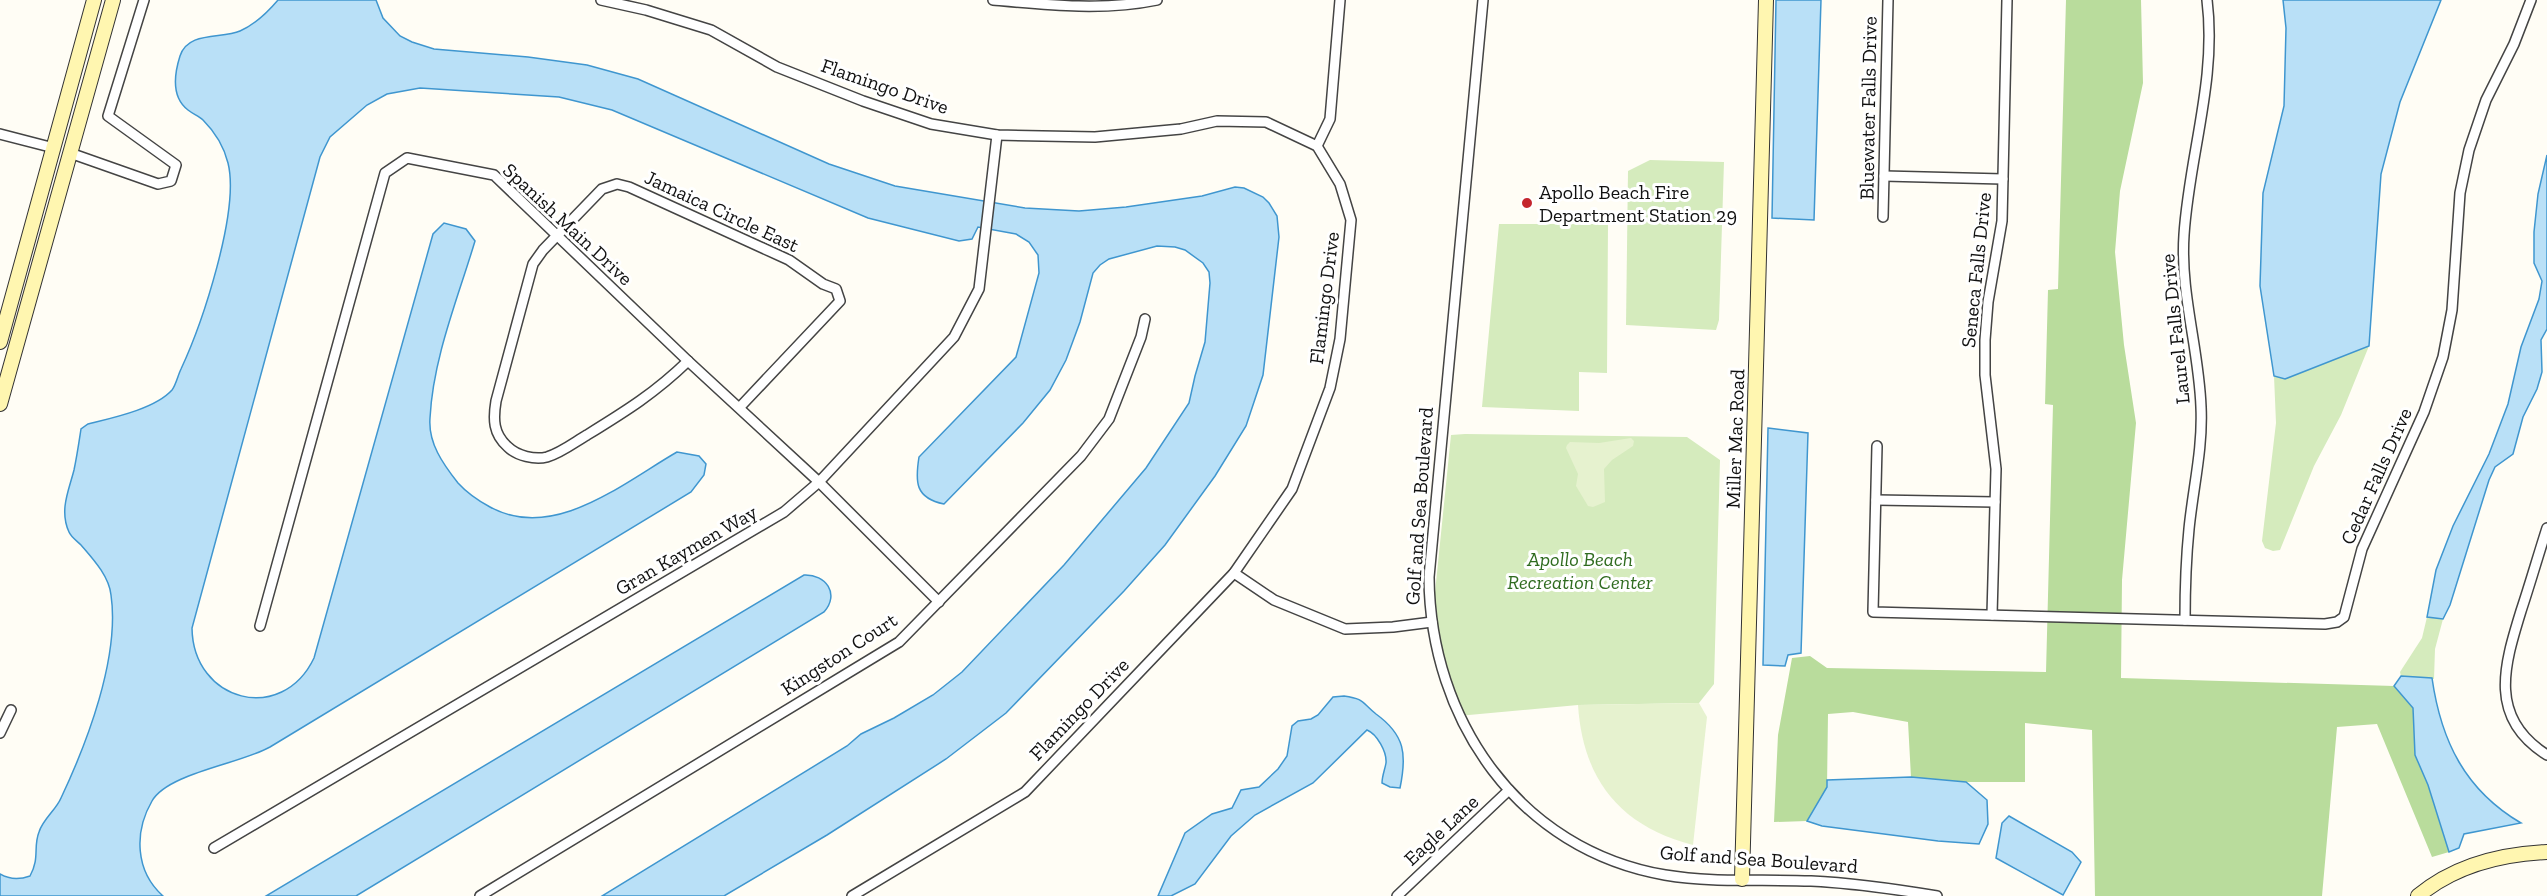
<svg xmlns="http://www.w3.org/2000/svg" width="2547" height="896" font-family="'Zilla Slab',serif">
  <rect width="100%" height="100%" fill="#fffdf5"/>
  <g fill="#d5ebbd">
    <path d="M1650,160L1724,162L1719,320L1716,330L1626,325L1628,171Z"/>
    <path d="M1499,224H1608L1607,373L1579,372V411L1482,407Z"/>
    <path d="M2369,346L2341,415L2314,466L2280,550L2273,551L2265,548L2262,541L2276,423L2274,376L2285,379Z"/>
    <path d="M1465,434L1687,437L1720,460L1714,684L1699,703L1578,705L1458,716L1432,622L1451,435Z"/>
    <path d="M2427,617L2443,619L2435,649L2434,679L2401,676L2400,672L2422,638Z"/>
  </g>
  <path fill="#b9dc9c" d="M2066,0H2141L2143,83L2120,191L2115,252L2124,345L2136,423L2122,580L2121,678L2394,686L2413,708L2415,755L2428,785L2449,852L2432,857L2377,724L2337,727L2322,896H2095L2092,730L2025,723V782H1966L1911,777L1908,722L1853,712L1828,714L1827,787L1807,821L1774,822L1778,735L1792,658L1810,656L1827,668L2046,672L2053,405L2045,404L2048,290L2058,289Z"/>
  <g fill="#e6f2cf">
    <path d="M1631,438L1634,441L1633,446L1612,460L1604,469L1605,502L1593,507L1588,506L1576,486L1578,474L1566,448L1567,445L1570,442L1599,443Z"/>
    <path d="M1699,703L1707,717L1693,845C1620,826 1583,780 1578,705Z"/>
  </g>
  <g fill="#b9e0f7" stroke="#3f96cf" stroke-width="1.5">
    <path d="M278,0H376L383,18L400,36L412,42L434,49L528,57L587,65L638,79L829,164L895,186L1025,208L1079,211L1126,207L1202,196L1235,187L1244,188L1263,197L1269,203L1277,216L1279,237L1263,375L1246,426L1215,476L1165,545L1124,591L1006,713L946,759L827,835L724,896H602L847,746L861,734L894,718L933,695L962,672L1064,565L1146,468L1189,403L1195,376L1205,342L1210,283L1209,272L1203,263L1185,250L1175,247L1157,246L1109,259L1100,265L1093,273L1080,322L1066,360L1050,390L1023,423L944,504C915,498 915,482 919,457L1016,357L1039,273L1038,255L1029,242L1016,234L978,227L972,239L959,241L868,218L612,110L559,97L420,88L387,94L367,105L330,137L320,157L192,628C193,702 282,725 314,658L433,234L444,223L466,229L475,241C458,298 433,358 430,418C428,443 443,464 458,483C468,494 477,500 490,507C554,542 623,483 677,452L699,456L706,464L704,475L691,492C550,577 410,662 270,747C240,764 168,773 152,801C134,832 135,871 163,896H0V874C10,880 19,880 30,876C40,858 33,847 39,832C43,819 56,810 61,798C87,743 120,657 111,595C109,576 93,559 81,545C77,541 71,537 69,532C59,510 69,490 74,470C77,456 79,442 81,429L88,424C112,418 155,409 172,390C176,385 178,375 181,369C202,324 240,211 228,163C224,147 215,132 203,120C199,116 193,114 188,110C171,97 174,75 180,56C188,31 221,39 240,31C256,24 267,13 278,0Z"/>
    <path d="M1776,0H1821L1814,220L1772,218Z"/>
    <path d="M2283,0H2441L2400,102L2381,174L2369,346L2285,379L2274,376L2260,286L2263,193L2284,106L2286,28Z"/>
    <path d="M2547,155V329L2541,340L2542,372L2537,389L2523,417L2513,454L2495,467L2489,480L2450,605L2443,619L2427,617L2436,570L2453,526L2489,454L2508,404L2521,347L2539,299L2542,281L2534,263V232L2538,194Z"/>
    <path d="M1768,428L1808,433L1801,653L1788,655L1785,666L1763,665Z"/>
    <path d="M804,575C826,574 840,594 824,612L356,896H266Z"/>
    <path d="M2401,676L2432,678C2441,741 2465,790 2521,823L2464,834L2459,848L2449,852L2428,785L2415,755L2413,708L2394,686Z"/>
    <path d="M1344,696C1365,699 1361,702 1376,714C1405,735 1407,754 1400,788L1390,787L1382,783C1382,776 1385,769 1386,763C1387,752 1377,734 1367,730L1313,783L1255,815L1231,836L1195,884L1171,896H1158L1185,833L1212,814L1232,808L1241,790L1259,787L1278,769L1287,756L1292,726L1298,721L1311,719L1318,715L1333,697Z"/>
    <path d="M1911,777L1966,782L1987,800L1988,824L1979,844L1938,841L1822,826L1807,821L1827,787V780Z"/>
    <path d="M2009,816L2072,852L2081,862L2063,895L1996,858L2002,823Z"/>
  </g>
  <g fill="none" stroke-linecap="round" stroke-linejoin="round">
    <defs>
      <g id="street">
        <path d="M601,0L646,10L711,30L777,67L863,101L931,124L997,135L1095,137L1181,129L1217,121L1266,122L1317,146L1340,184L1351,220L1340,339L1330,388L1292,489L1234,573L1025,792L852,896"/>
        <path d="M993,0C1047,5 1104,11 1157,0"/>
        <path d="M1483,0L1429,577C1430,720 1519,850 1665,875C1713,883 1762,879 1811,881C1853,883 1895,889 1937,896"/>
        <path d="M0,134L54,148"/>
        <path d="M1317,146L1330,119L1340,0"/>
        <path d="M70,153L158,184L171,181L176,165L108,116L144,0"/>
        <path d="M1884,176L2003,179"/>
        <path d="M1883,217L1888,0"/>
        <path d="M688,361C655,393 626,411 587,435C575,442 561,453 547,457C535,460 517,456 508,447C493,434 493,419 496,401L533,264L543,250L602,189L617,184L629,187L789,260L823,284L836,289L840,301L740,407"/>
        <path d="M1877,446L1873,612L2325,624L2337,622L2344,617L2362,549L2424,412L2443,357L2452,310L2460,193L2469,150L2486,100L2514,44L2531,0"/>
        <path d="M1876,500L1995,502"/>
        <path d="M2547,528C2538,556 2530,584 2521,611C2504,666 2488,718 2547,755"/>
        <path d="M1234,573L1274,600L1345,629L1393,627L1432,622"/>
        <path d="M1992,615L1996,469L1985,375V340L1988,302L2002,221L2007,0"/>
        <path d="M2185,620C2185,590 2186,559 2189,529C2193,488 2203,449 2201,407C2199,349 2180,293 2184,235C2189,156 2217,80 2207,0"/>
        <path d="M260,626L385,173L407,158L494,175L688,361L819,482L939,602"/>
        <path d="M0,733L11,710"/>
        <path d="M214,848L784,512L819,482L954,337L979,289L997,135"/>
        <path d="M480,896L899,642L1081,456L1109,419L1141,337L1145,319"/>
        <path d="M1397,896L1509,790"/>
      </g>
      <g id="secondary">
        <path d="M0,342L94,0"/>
        <path d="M0,404L113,0"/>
        <path d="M1742,879L1766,0"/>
        <path d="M2418,896C2454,866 2502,854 2547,852"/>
      </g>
    </defs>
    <use href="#street" stroke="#444" stroke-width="12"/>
    <use href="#secondary" stroke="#333" stroke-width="16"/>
    <use href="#street" stroke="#fff" stroke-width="9"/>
    <use href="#secondary" stroke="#fff6b0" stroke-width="14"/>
  </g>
  <circle fill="#c4262e" stroke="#fff" stroke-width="2" cx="1527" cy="203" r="6"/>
  <g text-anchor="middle" stroke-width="6" stroke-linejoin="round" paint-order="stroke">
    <g font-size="20" fill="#111" stroke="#fff">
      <text transform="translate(885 86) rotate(19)" y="7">Flamingo Drive</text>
      <text transform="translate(1868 108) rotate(-89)" y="7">Bluewater Falls Drive</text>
      <text transform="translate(722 211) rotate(25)" y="7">Jamaica Circle East</text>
      <text transform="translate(568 224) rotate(43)" y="7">Spanish Main Drive</text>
      <text transform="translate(1976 270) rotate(-84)" y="7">Seneca Falls Drive</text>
      <text transform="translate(1324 298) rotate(-83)" y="7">Flamingo Drive</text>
      <text transform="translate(2175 329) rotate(-96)" y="7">Laurel Falls Drive</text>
      <text transform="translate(1735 439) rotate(-88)" y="7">Miller Mac Road</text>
      <text transform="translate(2376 476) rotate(-66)" y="7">Cedar Falls Drive</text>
      <text transform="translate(1419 506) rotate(-86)" y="7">Golf and Sea Boulevard</text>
      <text transform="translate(686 550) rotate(-30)" y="7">Gran Kaymen Way</text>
      <text transform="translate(839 654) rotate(-33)" y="7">Kingston Court</text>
      <text transform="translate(1079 709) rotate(-46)" y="7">Flamingo Drive</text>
      <text transform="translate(1441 830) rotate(-43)" y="7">Eagle Lane</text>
      <text transform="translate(1759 859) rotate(4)" y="7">Golf and Sea Boulevard</text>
    </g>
    <g font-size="20" fill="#111" stroke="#fff" text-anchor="start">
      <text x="1539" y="199">Apollo Beach Fire<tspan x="1539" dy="23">Department Station 29</tspan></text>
    </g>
    <g font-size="20" font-style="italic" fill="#2f6b1f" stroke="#fff">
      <text x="1580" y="566">Apollo Beach<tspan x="1580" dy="23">Recreation Center</tspan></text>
    </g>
  </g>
</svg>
